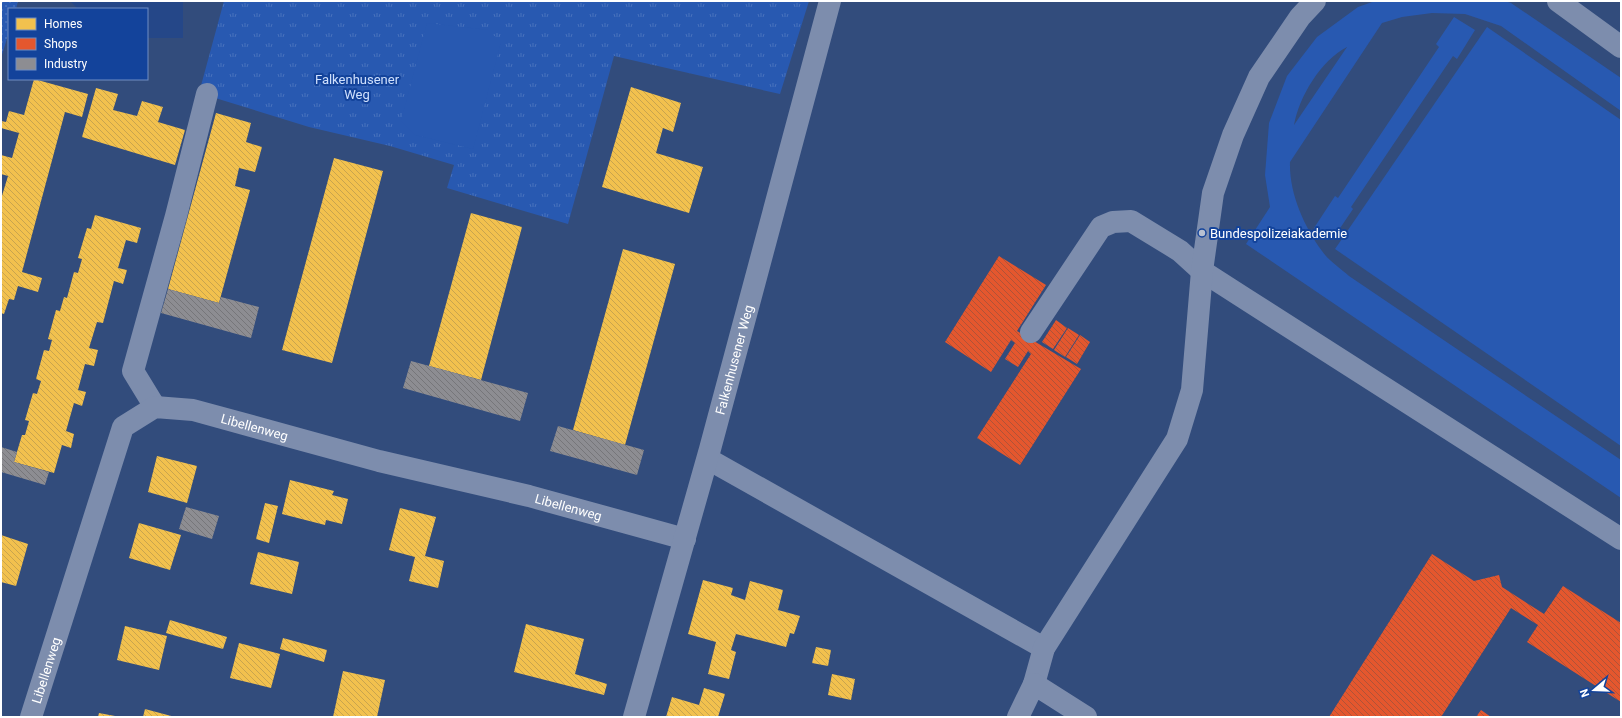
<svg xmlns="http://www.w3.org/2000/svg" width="1622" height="718" font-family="Roboto,sans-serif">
  <defs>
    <pattern id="grass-dots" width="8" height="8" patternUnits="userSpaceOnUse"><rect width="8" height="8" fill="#2859b1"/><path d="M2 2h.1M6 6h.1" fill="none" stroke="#4872bd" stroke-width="1.8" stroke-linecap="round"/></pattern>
    <pattern id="park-tufts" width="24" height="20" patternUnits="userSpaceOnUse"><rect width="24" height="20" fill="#2859b1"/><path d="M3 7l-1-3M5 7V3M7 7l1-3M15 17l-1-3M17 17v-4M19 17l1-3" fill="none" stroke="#4872bd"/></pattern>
    <pattern id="homes-back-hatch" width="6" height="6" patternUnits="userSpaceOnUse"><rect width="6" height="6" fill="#f2c14e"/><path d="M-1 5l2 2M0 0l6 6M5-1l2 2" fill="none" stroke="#c8a44e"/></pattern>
    <pattern id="shops-back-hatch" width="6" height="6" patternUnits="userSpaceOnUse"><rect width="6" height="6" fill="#e4572e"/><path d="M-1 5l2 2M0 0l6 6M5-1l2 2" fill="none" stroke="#af5338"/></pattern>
    <pattern id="industry-back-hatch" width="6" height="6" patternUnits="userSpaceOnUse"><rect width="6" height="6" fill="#8d8d92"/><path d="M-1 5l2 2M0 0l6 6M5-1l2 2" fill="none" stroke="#76767a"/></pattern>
  </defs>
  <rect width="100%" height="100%" fill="#324c7c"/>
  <path fill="url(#grass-dots)" d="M1,1H18L16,9H9V32L1,58Z"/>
  <path fill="url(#park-tufts)" d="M224,1H809L780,94L614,56L568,224L447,188L454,165L390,146L309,127L199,93Z"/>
  <g fill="#2859b1" fill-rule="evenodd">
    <path d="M1375,1H1505L1511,3L1621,78V111L1501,26L1465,14L1432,13L1402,17L1382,23L1290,162C1289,193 1304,226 1322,251C1328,260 1340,268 1349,276L1621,460V498L1246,244L1270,207L1265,175L1269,123L1287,76L1317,37L1358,7ZM1347,47L1294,125C1299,97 1321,60 1347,47Z"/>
    <path d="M1454,17L1475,30L1457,59L1453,56L1351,207L1353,209L1332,240L1314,228L1335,196L1338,198L1439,47L1436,44Z"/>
    <path d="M427,23L488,30L501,42L473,149L415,135L401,121Z"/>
    <path d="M1487,27L1621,120V446L1335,249Z"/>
  </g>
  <path fill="#254788" d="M70,1H183V38H147V9H78Z"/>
  <g fill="url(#homes-back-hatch)">
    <path d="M34,79L88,94L82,117L65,112L22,272L42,278L38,292L18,286L14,300L9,299L4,314L1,313V199L8,176L1,174V155L12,158L19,133L1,128V121L6,122L9,111L24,115Z"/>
    <path d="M631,87L681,103L673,132L663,128L656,153L703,167L689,213L602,187Z"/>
    <path d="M96,88L118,94L113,110L137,116L142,101L163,107L158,122L185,130L175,165L82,137Z"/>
    <path d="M216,113L251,123L246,142L262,147L255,172L239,168L235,186L250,190L219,303L168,289Z"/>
    <path d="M334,158L383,171L332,363L282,350Z"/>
    <path d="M471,213L522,227L481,380L429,366Z"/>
    <path d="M95,215L141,228L137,243L126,240L118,268L127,270L123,284L114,281L103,323L97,322L89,348L98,350L94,366L85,364L78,390L86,392L82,406L74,403L66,431L74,434L71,448L62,445L54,473L14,462L22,435H25L29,421L25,420L33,393L37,394L41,381L36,379L44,350L49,351L52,340L48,339L56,310L60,311L64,297L67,298L74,272L78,273L82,259L78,258L87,228L91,229Z"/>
    <path d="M623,249L675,264L625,445L573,430Z"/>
    <path d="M157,456L197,466L187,503L148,492Z"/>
    <path d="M290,480L334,491L332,495L348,499L342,524L326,520L325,525L282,514Z"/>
    <path d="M265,503L278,506L269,543L256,539Z"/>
    <path d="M400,508L436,517L425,556L444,561L438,588L409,581L415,557L389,550Z"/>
    <path d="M139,523L181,535L170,570L129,558Z"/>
    <path d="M1,535L28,544L16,586L1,582Z"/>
    <path d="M258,552L299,562L292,594L250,584Z"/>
    <path d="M703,580L733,588L731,595L745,600L750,581L783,590L778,610L800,616L794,634L790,633L786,647L736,634L731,650L736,652L729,679L708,674L716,642L688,634Z"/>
    <path d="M170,620L227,637L223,649L166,633Z"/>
    <path d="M526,624L584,639L575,674L607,684L604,695L514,672Z"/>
    <path d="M125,626L167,636L159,670L117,660Z"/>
    <path d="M283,638L327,650L324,662L280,649Z"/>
    <path d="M239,643L280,654L271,688L230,678Z"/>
    <path d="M816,647L831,650L828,666L812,663Z"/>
    <path d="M343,671L385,680L377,717H333Z"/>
    <path d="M832,674L855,679L851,700L828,695Z"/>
    <path d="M704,688L725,694L718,717H666L672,697L699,705Z"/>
    <path d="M145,709L175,717H143Z"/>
    <path d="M99,713L115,716V717H98Z"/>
  </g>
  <g fill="url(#shops-back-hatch)">
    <path d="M999,256L1046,285L1017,331L1081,369L1020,465L977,438L1031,354L1028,351L1018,367L1005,359L1015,343L1011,340L991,372L945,342Z"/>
    <path d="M1056,320L1067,328L1053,349L1042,342Z"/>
    <path d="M1068,328L1079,335L1065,357L1054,350Z"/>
    <path d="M1080,335L1090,342L1077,364L1066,357Z"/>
    <path d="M1432,554L1474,581L1499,575L1502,587L1544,614L1563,586L1621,623V702L1527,642L1538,625L1511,608L1441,717H1329Z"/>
    <path d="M1481,710L1491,717H1476Z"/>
  </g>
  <g fill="url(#industry-back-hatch)">
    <path d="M168,289L219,303L221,297L259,307L251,338L161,313Z"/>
    <path d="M411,361L528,393L520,421L403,388Z"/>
    <path d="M558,426L644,450L637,475L550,451Z"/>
    <path d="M1,447L17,452L14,462L49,472L45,485L1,472Z"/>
    <path d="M186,507L219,516L212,539L179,529Z"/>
  </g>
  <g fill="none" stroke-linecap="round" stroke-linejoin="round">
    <g stroke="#7d8dad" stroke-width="22">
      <path d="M1558,1L1621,47"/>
      <path d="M1031,332L1101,227L1113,222L1131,221L1180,251L1202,271L1244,298L1621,539"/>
      <path d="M155,407L133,371L176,216L207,94"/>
      <path d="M708,459L1044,648"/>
      <path d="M1034,684L1044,648L1177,439L1192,390L1202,271L1213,193L1233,135L1259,77L1300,17L1315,1"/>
      <path id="s1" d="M31,717L123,427L155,407L193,410L379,461L529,496L685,539"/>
      <path id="s2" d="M634,717L710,449L830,1"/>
      <path d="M1018,717L1034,684L1086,717"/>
    </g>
  </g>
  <circle fill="#b7c0d1" stroke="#13439b" stroke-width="1.5" cx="1202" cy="233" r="4"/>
  <g text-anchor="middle" stroke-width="4" stroke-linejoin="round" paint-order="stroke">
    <g font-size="13" fill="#cfe0fd" stroke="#13439b">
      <text x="357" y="84">Falkenhusener<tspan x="357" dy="15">Weg</tspan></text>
    </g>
    <g font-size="13" fill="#fff" stroke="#13439b" text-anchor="start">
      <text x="1210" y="238">Bundespolizeiakademie</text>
    </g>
    <g font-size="13" fill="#fff" stroke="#13439b">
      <text dy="5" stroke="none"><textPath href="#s2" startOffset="371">Falkenhusener Weg</textPath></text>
      <text dy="5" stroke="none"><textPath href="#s1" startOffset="444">Libellenweg</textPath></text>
      <text dy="5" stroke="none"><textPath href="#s1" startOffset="768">Libellenweg</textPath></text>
      <text dy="5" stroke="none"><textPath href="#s1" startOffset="49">Libellenweg</textPath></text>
    </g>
  </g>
  <rect width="1622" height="718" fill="none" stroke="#ffffff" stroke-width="4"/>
  <rect x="8" y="8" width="140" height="72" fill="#13439b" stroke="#718ec3"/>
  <rect x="16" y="18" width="20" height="12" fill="#f2c14e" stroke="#718ec3"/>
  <text x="44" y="28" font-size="12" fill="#ffffff">Homes</text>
  <rect x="16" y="38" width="20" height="12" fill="#e4572e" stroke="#718ec3"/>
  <text x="44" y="48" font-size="12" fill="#ffffff">Shops</text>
  <rect x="16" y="58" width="20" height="12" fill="#8d8d92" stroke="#718ec3"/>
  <text x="44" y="68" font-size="12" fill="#ffffff">Industry</text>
  <g transform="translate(1594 690) rotate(251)" stroke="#13439b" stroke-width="3" paint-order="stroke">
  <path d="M0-3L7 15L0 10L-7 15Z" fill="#ffffff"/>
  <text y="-6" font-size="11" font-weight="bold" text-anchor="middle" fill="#ffffff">N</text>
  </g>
</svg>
